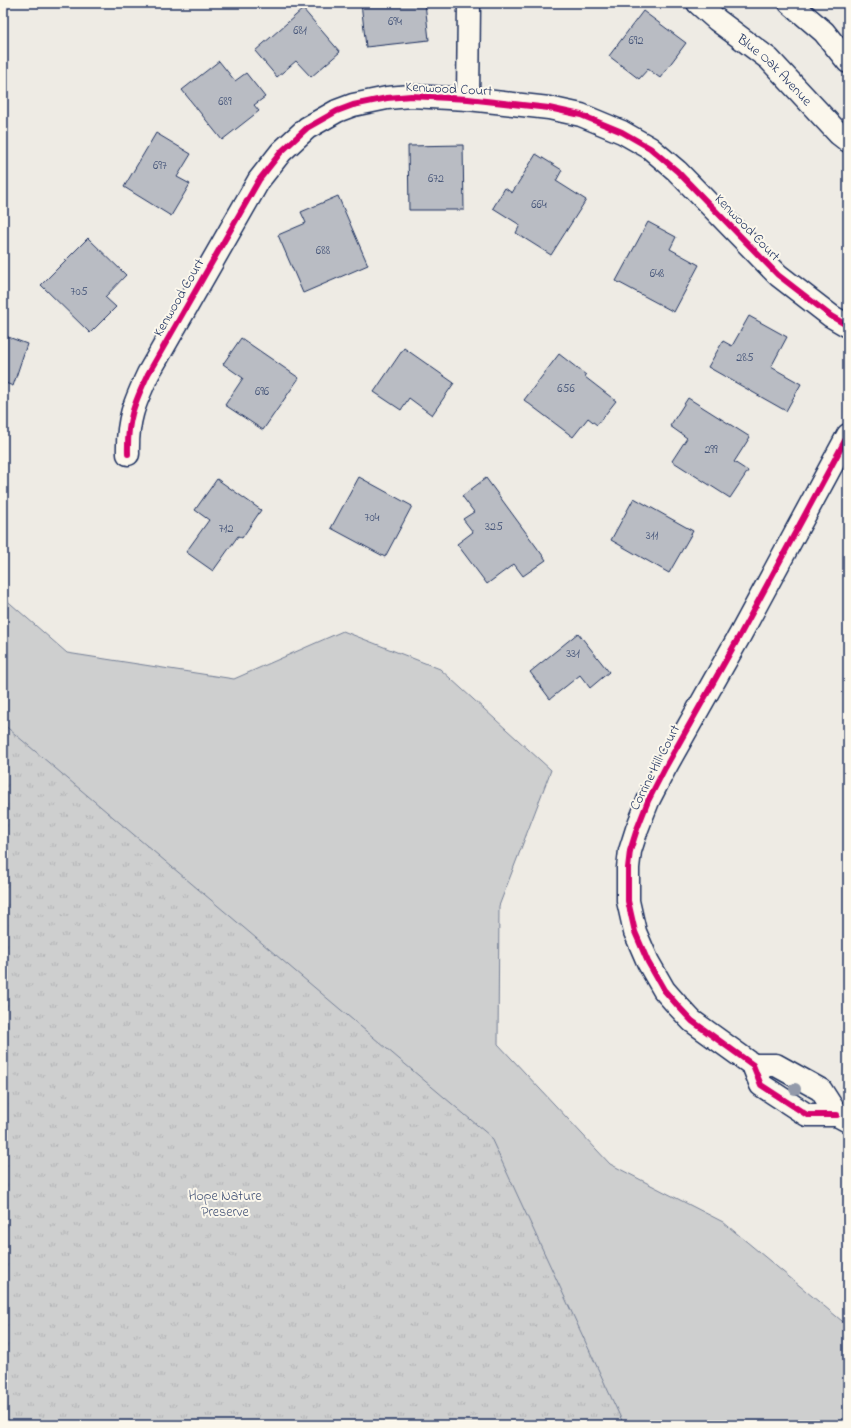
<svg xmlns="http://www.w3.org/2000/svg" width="851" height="1428" font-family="'Indie Flower',sans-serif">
  <defs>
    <pattern id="park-tufts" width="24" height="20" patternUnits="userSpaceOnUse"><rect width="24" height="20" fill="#cecfcf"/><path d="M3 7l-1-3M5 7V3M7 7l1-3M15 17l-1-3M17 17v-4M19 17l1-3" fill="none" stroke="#b0b2b4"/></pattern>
  </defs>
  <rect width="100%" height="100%" fill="#eeebe4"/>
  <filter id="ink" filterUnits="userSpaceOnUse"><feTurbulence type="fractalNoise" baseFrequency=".025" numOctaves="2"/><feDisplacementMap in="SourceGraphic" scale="8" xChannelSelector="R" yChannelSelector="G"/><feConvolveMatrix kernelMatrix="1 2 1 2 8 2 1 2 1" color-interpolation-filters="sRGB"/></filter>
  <g filter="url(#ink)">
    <path fill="#cecfcf" stroke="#747f96" d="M3,597L67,653L234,679L343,631L440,669L551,770L499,906L498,1044L610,1164L723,1222L848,1326V1425H3Z"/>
    <path fill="url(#park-tufts)" stroke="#747f96" d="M3,724L490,1136L624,1425H3Z"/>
    <g fill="#b9bcc3" stroke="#1b2f5e">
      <path d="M361,3H425L429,40L366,47Z"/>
      <path d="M303,9L340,52L311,77L296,61L277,77L255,51Z"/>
      <path d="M643,11L686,43L660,78L648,69L639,79L609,56Z"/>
      <path d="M219,61L235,81L246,73L265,97L254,105L259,111L222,140L182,90Z"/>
      <path d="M156,133L191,154L177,177L190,184L171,216L124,187Z"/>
      <path d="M463,145L464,210H409L408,146Z"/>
      <path d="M536,154L562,170L556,181L586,200L551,255L516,233L520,225L493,208L505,188L512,193Z"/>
      <path d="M338,196L368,265L303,293L278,235L306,223L301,212Z"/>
      <path d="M648,222L676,237L670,249L699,265L674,312L616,281Z"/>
      <path d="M88,238L126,275L105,297L116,307L90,333L41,285Z"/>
      <path d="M749,316L787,337L771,367L801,384L786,411L708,367L723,341L732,346Z"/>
      <path d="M3,335L27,344L13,386L3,382Z"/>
      <path d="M241,338L299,378L263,430L225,405L243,378L223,364Z"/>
      <path d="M404,348L454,383L432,415L409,398L401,410L374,392Z"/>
      <path d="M559,354L586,375L585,377L616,401L597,425L588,418L573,437L524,400Z"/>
      <path d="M688,398L750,437L734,462L748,471L730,498L672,461L687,438L670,426Z"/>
      <path d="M359,477L412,506L385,557L331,528Z"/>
      <path d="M486,478L546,560L523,576L514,564L487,584L457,544L473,532L463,519L474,512L462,496Z"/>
      <path d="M217,479L261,510L242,538L238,536L213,571L186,552L209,520L195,510Z"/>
      <path d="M634,498L693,531L669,573L611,540Z"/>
      <path d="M578,633L609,672L590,688L580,675L550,699L530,672Z"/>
    </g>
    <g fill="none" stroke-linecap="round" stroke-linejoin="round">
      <defs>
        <g id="street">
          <path id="s1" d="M698,3L717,20L769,59L839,134L848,141"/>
          <path d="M790,3L824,32L848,62"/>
          <path d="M468,99L469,3"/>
          <path d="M128,454C127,420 134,404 148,374L259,180L281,152L307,128L337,111L353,105L387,98L411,96L468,99L549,108L581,115L622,132L650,148L677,171L778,275L831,316L848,326"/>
          <path d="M753,1065H776L821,1090L837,1115L848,1121"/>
          <path d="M837,1115H807L761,1085L753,1065L692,1021L678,1006L664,990L648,962L635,932L628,901V868L630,851L637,829L648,801L665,768L740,635L848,435"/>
        </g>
      </defs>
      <use href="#street" stroke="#1b2f5e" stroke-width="25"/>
      <use href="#street" stroke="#fbf7ec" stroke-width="22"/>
      <defs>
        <g id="cycleway">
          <path d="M128,454C127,420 134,404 148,374L259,180L281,152L307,128L337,111L353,105L387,98L411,96L468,99L549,108L581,115L622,132L650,148L677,171L778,275L831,316L848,326"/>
          <path d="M837,1115H807L761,1085L753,1065L692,1021L678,1006L664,990L648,962L635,932L628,901V868L630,851L637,829L648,801L665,768L740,635L848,435"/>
        </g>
      </defs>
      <use href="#cycleway" stroke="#fbf7ec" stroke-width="8"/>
      <use href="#cycleway" stroke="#d6006c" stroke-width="6"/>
    </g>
    <circle fill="#939aaa" cx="795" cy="1089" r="6"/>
  </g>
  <g text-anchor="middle" stroke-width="4" stroke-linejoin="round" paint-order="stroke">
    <g font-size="12" fill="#425277">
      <text x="395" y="25">694</text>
      <text x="300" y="34">681</text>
      <text x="636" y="44">692</text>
      <text x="225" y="105">689</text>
      <text x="160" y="169">697</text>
      <text x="436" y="182">672</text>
      <text x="539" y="208">664</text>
      <text x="323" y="254">688</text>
      <text x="657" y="277">648</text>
      <text x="79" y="295">705</text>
      <text x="745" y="361">285</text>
      <text x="566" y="392">656</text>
      <text x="262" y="395">696</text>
      <text x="711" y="453">299</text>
      <text x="372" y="521">704</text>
      <text x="494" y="530">325</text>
      <text x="226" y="532">712</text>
      <text x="652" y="539">311</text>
      <text x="573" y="657">331</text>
    </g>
    <g font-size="14" fill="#1b2f5e" stroke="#fbf7ec">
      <text dy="5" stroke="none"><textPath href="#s1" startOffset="102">Blue Oak Avenue</textPath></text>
      <text transform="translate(449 88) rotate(3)" y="5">Kenwood Court</text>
      <text transform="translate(748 227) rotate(46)" y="5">Kenwood Court</text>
      <text transform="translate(178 297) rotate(-60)" y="5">Kenwood Court</text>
      <text transform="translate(654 767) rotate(-63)" y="5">Corrine Hill Court</text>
    </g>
    <g font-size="14" fill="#48577a" stroke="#fbf7ec">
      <text x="225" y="1200">Hope Nature<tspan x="225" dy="16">Preserve</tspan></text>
    </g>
  </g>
  <rect width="851" height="1428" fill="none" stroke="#fbf7ec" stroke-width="16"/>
  <rect x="8" y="8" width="835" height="1412" fill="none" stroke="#1b2f5e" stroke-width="1.5" filter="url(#ink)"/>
</svg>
